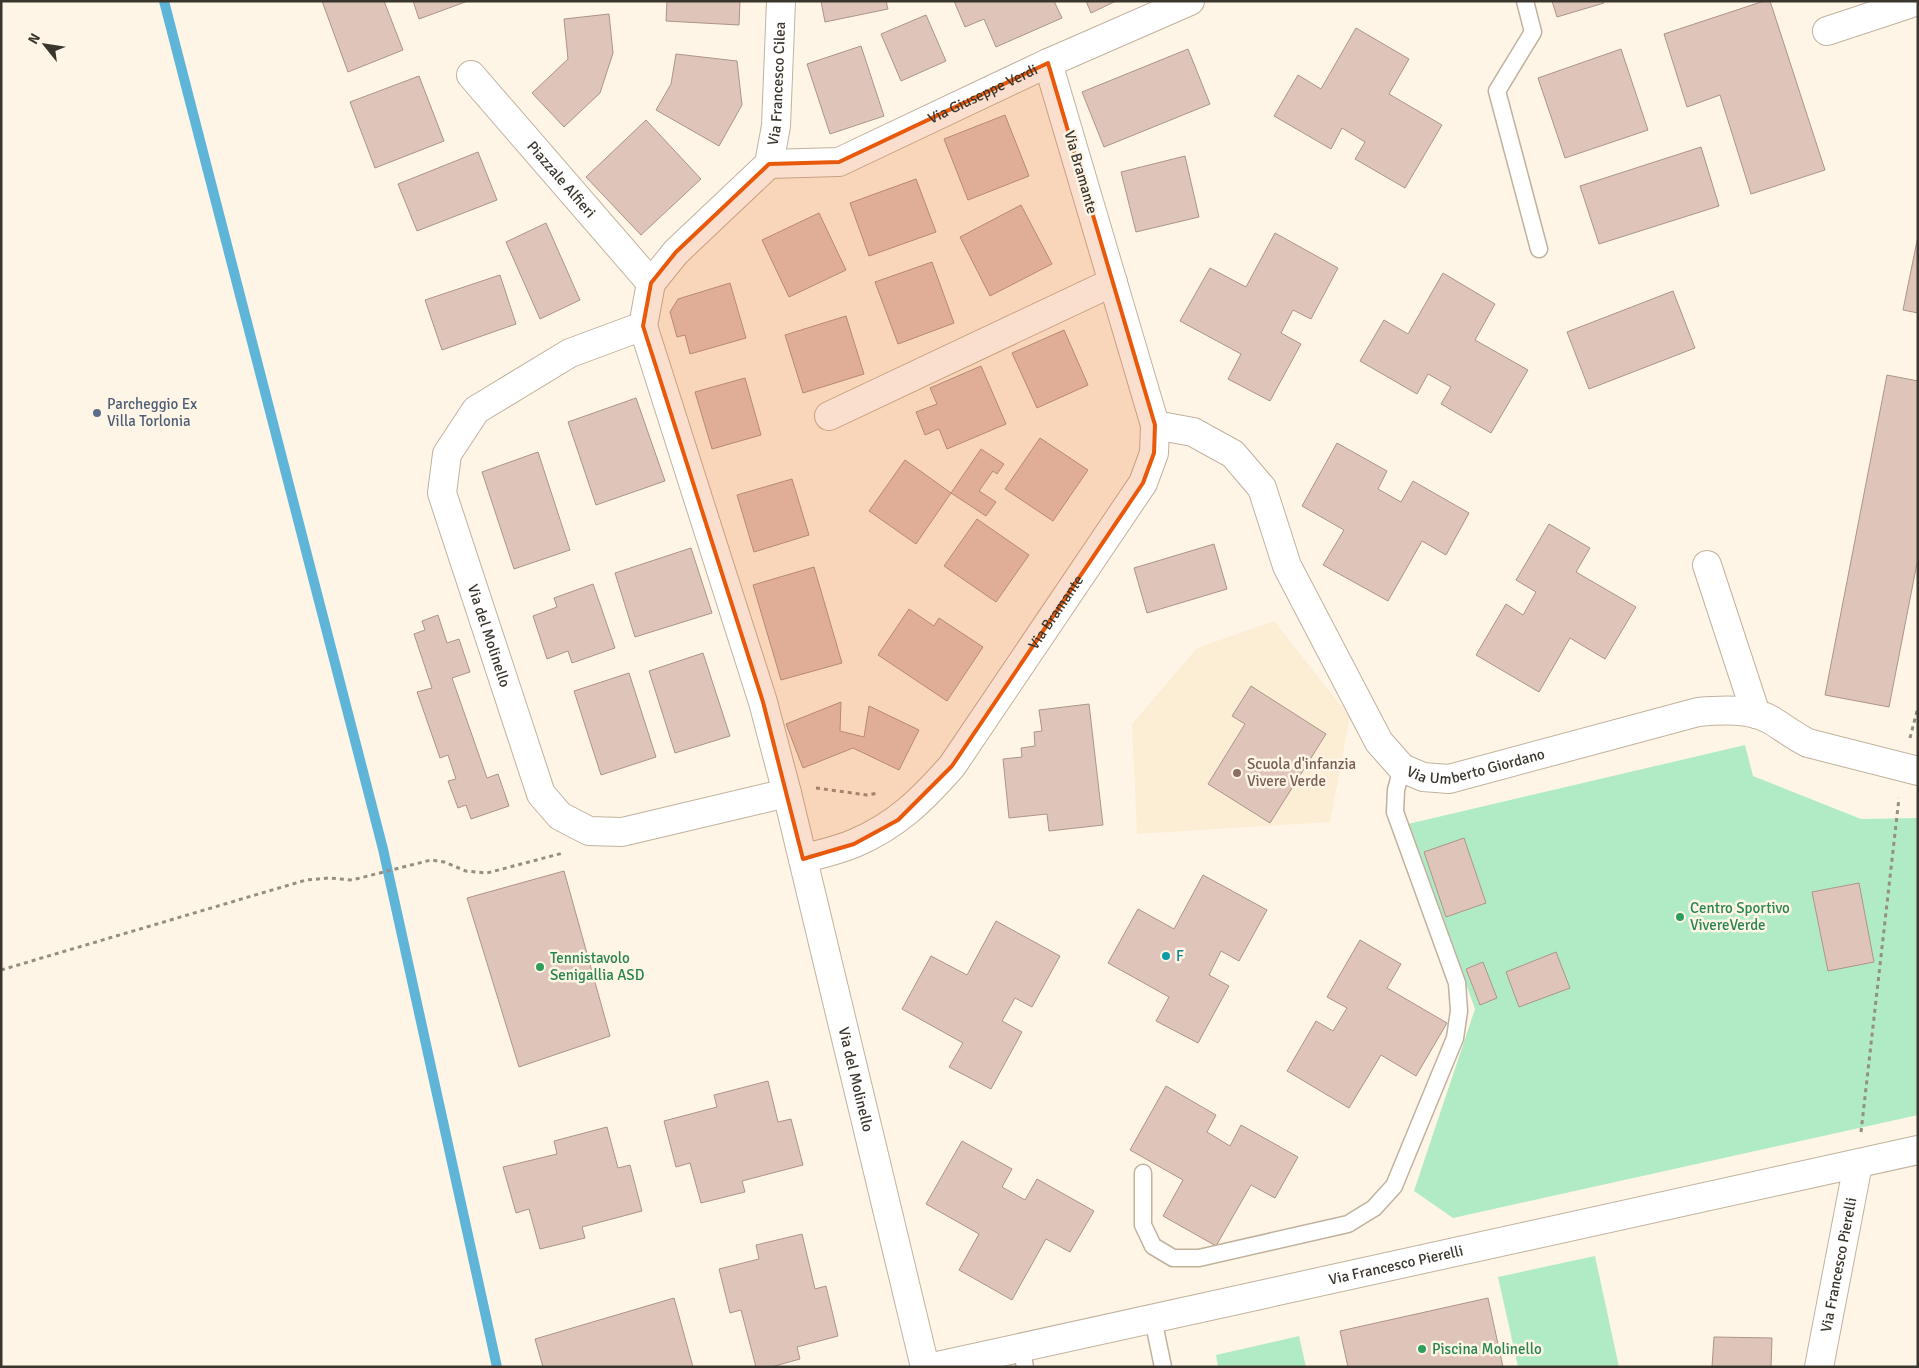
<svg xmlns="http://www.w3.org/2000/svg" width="1919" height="1368" font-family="Signika,sans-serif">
  <rect width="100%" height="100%" fill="#fef5e7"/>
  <path fill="#fcedd5" d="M1274,621L1350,717L1330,822L1137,834L1132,724L1197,648Z"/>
  <g fill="#b1ebc6">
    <path d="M1745,745L1753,776L1861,819L1918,818V1115L1453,1218L1414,1191L1475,1009L1408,824Z"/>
    <path d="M1595,1256L1619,1367H1518L1498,1277Z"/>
    <path d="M1299,1336L1306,1367H1218L1216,1355Z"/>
  </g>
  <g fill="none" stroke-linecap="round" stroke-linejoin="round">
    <path stroke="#5eb5d8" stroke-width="10" d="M164,1L383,849L497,1367"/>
  </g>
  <g fill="#dfc4ba" stroke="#ad948a">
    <path d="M322,1H384L403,50L348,72Z"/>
    <path d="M413,1H468L419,19Z"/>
    <path d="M667,1H740L739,25L666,21Z"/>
    <path d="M821,1H886L888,9L825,22Z"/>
    <path d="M954,1H1054L1062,18L996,47L984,19L965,27Z"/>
    <path d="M1086,1H1116L1091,13Z"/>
    <path d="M1552,1H1603L1604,3L1557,17Z"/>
    <path d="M1764,1H1770L1825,170L1751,194L1720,95L1687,107L1664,34Z"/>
    <path d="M609,14L613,53L600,93L564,127L532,93L568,59L564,19Z"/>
    <path d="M926,15L946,61L901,81L881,34Z"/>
    <path d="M1356,28L1409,59L1389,94L1442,125L1405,188L1355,159L1365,142L1342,128L1331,149L1274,116L1298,75L1321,89Z"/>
    <path d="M861,46L884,116L830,134L807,64Z"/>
    <path d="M1188,49L1210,104L1104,147L1082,92Z"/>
    <path d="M1621,49L1648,130L1565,158L1538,78Z"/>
    <path d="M676,54L737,61L742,105L719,146L656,110L671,84Z"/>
    <path d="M419,76L444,141L375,168L350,102Z"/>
    <path d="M1005,115L1029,176L968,200L944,139Z"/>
    <path d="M646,120L701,179L641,235L586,177Z"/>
    <path d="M1701,147L1719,206L1599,244L1580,186Z"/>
    <path d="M478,152L497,200L417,231L398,184Z"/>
    <path d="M1185,156L1199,217L1136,232L1121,172Z"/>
    <path d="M916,179L936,232L869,256L850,203Z"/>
    <path d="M1021,205L1052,264L990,296L960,237Z"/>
    <path d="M819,213L846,270L789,297L762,240Z"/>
    <path d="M546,223L580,300L540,319L506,242Z"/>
    <path d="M1275,233L1338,268L1311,319L1293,310L1281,333L1301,344L1270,401L1228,379L1241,354L1180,321L1210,268L1246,287Z"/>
    <path d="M1918,236V313L1903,310Z"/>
    <path d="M932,262L954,323L898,344L875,282Z"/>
    <path d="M1443,273L1495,304L1475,340L1528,370L1491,433L1441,404L1451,387L1428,374L1417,394L1360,361L1384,320L1408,334Z"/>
    <path d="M500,275L516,324L442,350L425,300Z"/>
    <path d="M730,283L746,338L690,354L685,335L677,337L670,312L678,299Z"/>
    <path d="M1673,291L1695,348L1589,389L1567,332Z"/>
    <path d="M846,316L864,374L803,393L785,335Z"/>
    <path d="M1064,330L1088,385L1037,408L1012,353Z"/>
    <path d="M981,366L1006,424L947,449L939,429L925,435L916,412L937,404L930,388Z"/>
    <path d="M1887,375L1918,381V558L1889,707L1825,695Z"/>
    <path d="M745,378L761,435L712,449L695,392Z"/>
    <path d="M636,398L665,481L596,505L568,422Z"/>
    <path d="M1040,438L1088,470L1053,521L1005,489Z"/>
    <path d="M1337,443L1387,471L1378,489L1401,502L1413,481L1469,513L1446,555L1422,541L1388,601L1323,565L1344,530L1302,506Z"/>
    <path d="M981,449L1004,464L997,474L993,471L979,491L996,502L986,516L951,493Z"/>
    <path d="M538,452L570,550L514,569L482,472Z"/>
    <path d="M905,460L951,493L916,544L869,511Z"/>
    <path d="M792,479L809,535L754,552L737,495Z"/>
    <path d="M977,519L1029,555L996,602L944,566Z"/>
    <path d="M1549,524L1590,548L1576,572L1636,607L1605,659L1570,638L1539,692L1476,655L1506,604L1523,615L1536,592L1516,580Z"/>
    <path d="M1214,544L1227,589L1147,613L1134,568Z"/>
    <path d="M691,548L712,613L635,637L615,573Z"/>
    <path d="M814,567L842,663L781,680L753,585Z"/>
    <path d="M593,584L615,648L572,663L568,651L547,659L533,616L557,607L554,598Z"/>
    <path d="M909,609L934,626L939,618L983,647L947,701L878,655Z"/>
    <path d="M438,615L447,643L459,639L470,672L452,678L487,778L498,774L509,806L471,819L466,805L458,808L448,781L456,779L448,755L440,758L417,692L432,688L414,634L425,630L422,621Z"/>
    <path d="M703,653L730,736L675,753L649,671Z"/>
    <path d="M629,673L656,757L601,775L574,691Z"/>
    <path d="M1251,686L1326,734L1270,823L1208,784L1245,724L1232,716Z"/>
    <path d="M841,702L840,731L864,737L869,706L919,730L899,770L853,748L803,768L786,724Z"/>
    <path d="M1089,704L1103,825L1049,831L1047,814L1009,818L1003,759L1022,757L1021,748L1035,746L1034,732L1042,731L1039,710Z"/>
    <path d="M1464,838L1486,903L1446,917L1424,852Z"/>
    <path d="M564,871L610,1036L519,1067L467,898Z"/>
    <path d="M1203,875L1267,910L1239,961L1221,951L1209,975L1229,986L1198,1043L1156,1021L1169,997L1108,963L1138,909L1174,929Z"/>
    <path d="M1859,883L1874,962L1828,971L1812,892Z"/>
    <path d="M996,921L1060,956L1032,1007L1015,998L1002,1021L1022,1032L991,1089L949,1067L963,1043L902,1009L931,956L967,975Z"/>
    <path d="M1360,940L1401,964L1387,988L1447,1023L1416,1076L1381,1055L1349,1108L1287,1071L1316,1021L1333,1031L1347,1008L1327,997Z"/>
    <path d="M1556,952L1570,988L1519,1007L1506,972Z"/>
    <path d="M1483,962L1497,998L1480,1005L1466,969Z"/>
    <path d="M768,1081L778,1122L791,1119L803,1165L742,1181L745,1192L701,1203L690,1163L676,1167L664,1121L717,1107L714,1095Z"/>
    <path d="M1166,1086L1216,1115L1207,1132L1230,1146L1241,1125L1298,1157L1275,1198L1251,1185L1216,1246L1163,1216L1183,1180L1130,1150Z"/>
    <path d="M607,1127L618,1168L630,1165L642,1211L582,1227L585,1238L540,1249L529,1209L516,1213L503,1167L557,1154L554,1141Z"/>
    <path d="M962,1141L1012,1169L1002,1187L1025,1200L1037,1179L1094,1211L1070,1252L1046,1239L1012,1300L959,1270L979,1234L926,1204Z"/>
    <path d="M802,1234L815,1289L826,1286L838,1336L797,1347L800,1359L771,1367H756L741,1310L730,1313L719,1269L759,1259L756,1245Z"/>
    <path d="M674,1298L693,1367H543L535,1339Z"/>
    <path d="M1488,1298L1503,1367H1348L1340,1331Z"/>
    <path d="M1714,1337L1772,1338L1771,1367H1712Z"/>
  </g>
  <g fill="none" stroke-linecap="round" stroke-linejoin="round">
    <defs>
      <g id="lane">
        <path d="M1525,1L1533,32L1497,91L1539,249"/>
        <path d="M1143,1173V1225L1153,1246L1173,1258H1199L1348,1224L1374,1208L1394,1186L1455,1038L1459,1011L1457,983L1395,812L1396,790L1402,768"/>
        <path d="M1153,1319L1163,1367"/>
        <path d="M1021,1347L1025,1367"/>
      </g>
      <g id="street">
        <path d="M1827,31L1909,4V1"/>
        <path id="s1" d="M471,75L651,283"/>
        <path id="s2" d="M769,164L676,252L651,283L643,326L763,702L787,793L925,1367"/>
        <path id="s3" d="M769,164L839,162L1048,63L1190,1"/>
        <path id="s4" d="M769,164L776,126L781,1"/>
        <path id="s5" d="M643,326L570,353L476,410L447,454L442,493L541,794L560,816L589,831L622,832L787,793"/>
        <path d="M829,416L1113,282"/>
        <path id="s6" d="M1155,425L1193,432L1233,454L1262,488L1287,566L1379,742L1402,768L1423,777L1449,779L1698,712C1721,710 1750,708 1771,720C1784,728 1794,736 1808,743L1918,771"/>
        <path d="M1707,565L1756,714"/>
        <path id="s7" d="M803,859C820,854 839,850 855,843C897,825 922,800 952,766L1143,483L1154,453L1155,425L1048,63"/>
        <path id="s8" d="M933,1367L1918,1150"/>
        <path id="s9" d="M1819,1367L1858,1164"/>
      </g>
    </defs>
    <use href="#lane" stroke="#c1b29d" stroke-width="19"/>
    <use href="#street" stroke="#c1b29d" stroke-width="30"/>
    <g stroke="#958e83" stroke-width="3" stroke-dasharray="4 4" stroke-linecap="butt">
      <path d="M1910,738L1918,707"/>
      <path d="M816,788L867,795L879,793"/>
      <path d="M1,970L306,880L329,878L352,880L431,860L444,862L466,871L487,873L563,853"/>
      <path d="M1861,1132L1899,798"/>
    </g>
    <use href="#lane" stroke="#fff" stroke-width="16"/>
    <use href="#street" stroke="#fff" stroke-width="28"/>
  </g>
  <path fill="#e8590c" fill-opacity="0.2" stroke="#e8590c" stroke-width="4" stroke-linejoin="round" d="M1048,63L1155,425L1154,453L1143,483L952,766L898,820L854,844L803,859L763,702L643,326L651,283L676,252L769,164L839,162Z"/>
  <circle fill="#5c6f8a" stroke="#fef5e7" stroke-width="2" cx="97" cy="413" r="5"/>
  <circle fill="#8d6e63" stroke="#fef5e7" stroke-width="2" cx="1237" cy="773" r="5"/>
  <g fill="#2e9e5b" stroke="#fef5e7" stroke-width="2">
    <circle cx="1680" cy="917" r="5"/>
    <circle cx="540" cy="967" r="5"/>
    <circle cx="1422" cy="1349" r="5"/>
  </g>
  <circle fill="#0f9aa8" stroke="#fef5e7" stroke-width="2" cx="1166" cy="956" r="5"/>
  <g text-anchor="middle" stroke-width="5" stroke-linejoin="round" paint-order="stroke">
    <g font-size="15" fill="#3b362d" stroke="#fef5e7">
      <text dy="5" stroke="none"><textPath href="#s4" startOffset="81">Via Francesco Cilea</textPath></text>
      <text dy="5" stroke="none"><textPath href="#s3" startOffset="229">Via Giuseppe Verdi</textPath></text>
      <text transform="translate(1081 172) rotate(74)" y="5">Via Bramante</text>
      <text dy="5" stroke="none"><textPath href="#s1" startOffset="138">Piazzale Alfieri</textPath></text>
      <text dy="5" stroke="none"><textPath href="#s7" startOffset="365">Via Bramante</textPath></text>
      <text dy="5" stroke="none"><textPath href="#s5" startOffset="430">Via del Molinello</textPath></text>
      <text dy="5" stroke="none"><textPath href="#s6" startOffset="521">Via Umberto Giordano</textPath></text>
      <text dy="5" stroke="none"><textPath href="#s2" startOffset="995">Via del Molinello</textPath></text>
      <text dy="5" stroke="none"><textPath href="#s8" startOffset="474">Via Francesco Pierelli</textPath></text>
      <text dy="5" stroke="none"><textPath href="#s9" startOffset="104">Via Francesco Pierelli</textPath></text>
    </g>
    <g font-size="15" fill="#4e5e75" stroke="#fef5e7" text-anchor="start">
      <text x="107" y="409">Parcheggio Ex<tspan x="107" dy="17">Villa Torlonia</tspan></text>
    </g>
    <g font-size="15" fill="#785e54" stroke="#fef5e7" text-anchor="start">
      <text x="1247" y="769">Scuola d'infanzia<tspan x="1247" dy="17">Vivere Verde</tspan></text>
    </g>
    <g font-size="15" fill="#27864d" stroke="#fef5e7" text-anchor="start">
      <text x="1690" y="913">Centro Sportivo<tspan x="1690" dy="17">VivereVerde</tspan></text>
      <text x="550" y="963">Tennistavolo<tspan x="550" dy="17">Senigallia ASD</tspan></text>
      <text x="1432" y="1354">Piscina Molinello</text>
    </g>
    <g font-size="15" fill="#0d838f" stroke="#fef5e7" text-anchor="start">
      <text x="1176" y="961">F</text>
    </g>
  </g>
  <rect width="1919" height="1368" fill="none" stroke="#3b362d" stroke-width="5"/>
  <g transform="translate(45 45) rotate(300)" stroke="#fef5e7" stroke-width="4" paint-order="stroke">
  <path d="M0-4L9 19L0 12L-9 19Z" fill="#3b362d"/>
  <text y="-8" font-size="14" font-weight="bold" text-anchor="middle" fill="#3b362d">N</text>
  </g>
</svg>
